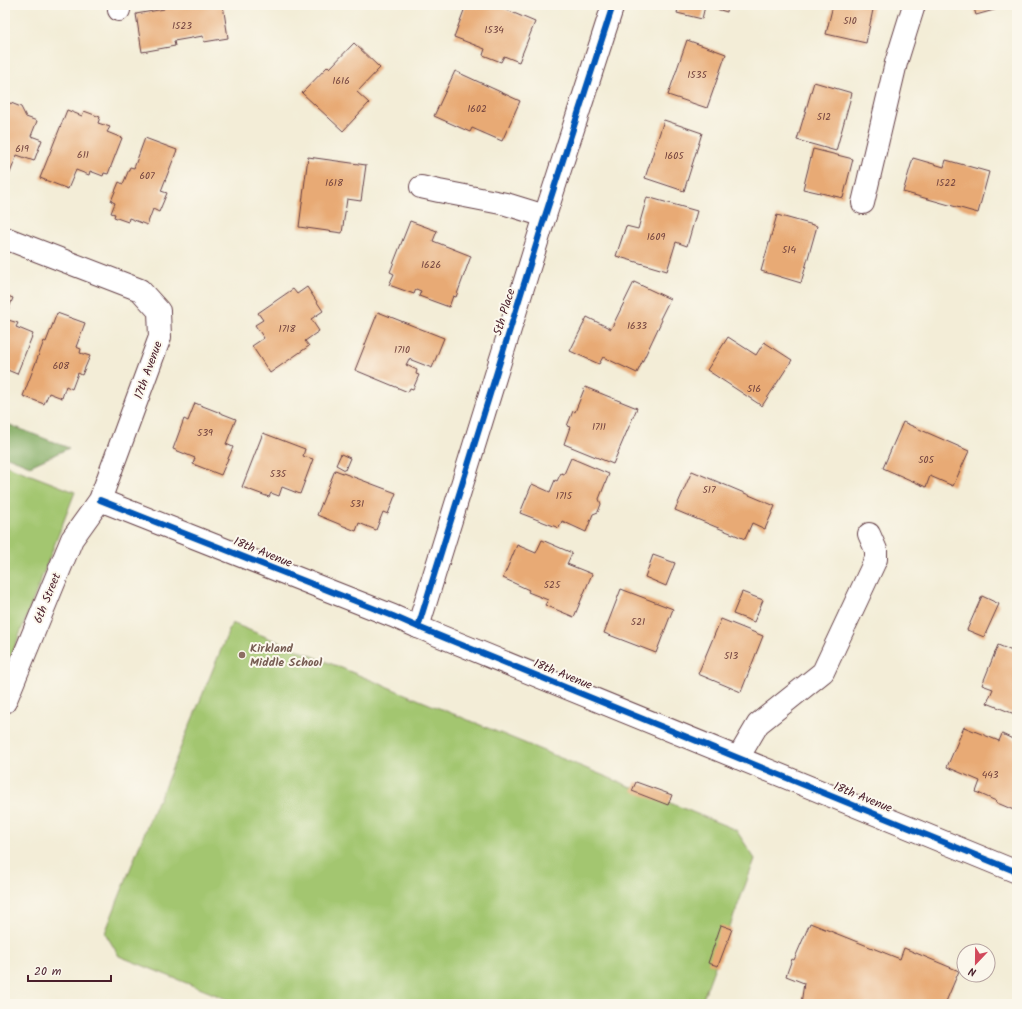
<svg xmlns="http://www.w3.org/2000/svg" width="1022" height="1009" font-family="Kalam,sans-serif">
  <rect width="100%" height="100%" fill="#fbf7ec"/>
  <filter id="ink" filterUnits="userSpaceOnUse"><feTurbulence type="fractalNoise" baseFrequency=".025" numOctaves="2"/><feDisplacementMap in="SourceGraphic" scale="8" xChannelSelector="R" yChannelSelector="G"/><feConvolveMatrix kernelMatrix="1 2 1 2 8 2 1 2 1" color-interpolation-filters="sRGB"/></filter>
  <filter id="wash" filterUnits="userSpaceOnUse"><feTurbulence type="fractalNoise" baseFrequency=".012" numOctaves="4" result="noise"/><feDisplacementMap in="SourceGraphic" scale="16" xChannelSelector="R" yChannelSelector="G"/><feGaussianBlur stdDeviation="0.9" result="paint"/><feColorMatrix in="noise" values="0 0 0 0 0 0 0 0 0 0 0 0 0 0 0 0 0 1.4 0 .05"/><feComposite in="paint" operator="in"/></filter>
  <g filter="url(#wash)">
    <rect width="100%" height="100%" fill="#f3edd7"/>
    <g fill="#a3c670" stroke="#76724e">
      <path d="M5,465L75,492L5,672Z"/>
      <path d="M232,623L736,830L755,859L701,1004H239L119,956L105,933L157,801L159,800Z"/>
    </g>
    <path fill="#82ab62" stroke="#666546" d="M5,423L69,448L30,466L5,456Z"/>
    <g id="blocks">
      <g fill="#e8aa75">
        <path d="M163,5H223L228,38L204,42L203,36L174,41L175,46L142,52L136,14L164,9Z"/>
        <path d="M466,5H503L502,8L535,22L519,62L504,56L501,62L483,55L485,49L454,37Z"/>
        <path d="M679,5H728L727,12L705,6L702,19L677,13Z"/>
        <path d="M833,5H874L866,43L826,34Z"/>
        <path d="M973,5H1012L976,15Z"/>
        <path d="M687,40L726,54L707,108L668,95Z"/>
        <path d="M354,43L380,68L357,92L369,103L343,131L302,93L328,66L330,68Z"/>
        <path d="M455,71L520,101L502,141L472,128L470,132L434,116Z"/>
        <path d="M814,82L852,93L836,151L797,140Z"/>
        <path d="M11,103L21,107L26,117L37,121L31,136L42,140L34,161L17,155L8,178L5,177V106Z"/>
        <path d="M67,110L82,116L84,111L100,117L98,123L110,127L107,132L122,138L108,174L104,173L103,176L90,171L89,175L76,170L68,189L40,178Z"/>
        <path d="M664,120L702,133L684,191L645,178Z"/>
        <path d="M145,138L177,150L161,191L167,193L159,212L153,209L147,225L129,218L128,222L114,217L115,214L111,213L115,203L111,201L119,182L123,184L130,167L134,168Z"/>
        <path d="M813,149L853,159L843,198L803,189Z"/>
        <path d="M308,157L366,165L361,201L347,199L342,233L299,227Z"/>
        <path d="M913,158L944,167L946,160L989,172L978,213L903,192Z"/>
        <path d="M647,197L697,211L687,246L676,242L667,271L616,256L626,226L638,229Z"/>
        <path d="M777,215L817,226L801,283L761,271Z"/>
        <path d="M410,221L437,231L433,241L471,256L456,297L453,296L449,307L419,296L421,291L416,289L414,294L389,285L394,274L390,272Z"/>
        <path d="M634,282L670,299L660,319L662,320L637,373L603,357L599,364L570,351L587,317L611,329Z"/>
        <path d="M307,287L323,311L311,319L319,331L305,341L309,346L270,373L252,346L264,338L255,325L263,320L258,313L293,289L297,294Z"/>
        <path d="M5,295L13,298L5,318Z"/>
        <path d="M378,312L444,338L432,368L409,359L406,365L417,370L416,374L419,375L413,389L410,388L408,392L355,370Z"/>
        <path d="M57,313L85,323L76,347L81,349L80,353L90,356L82,375L78,373L72,389L66,386L62,398L49,393L44,404L23,396L44,341L46,342Z"/>
        <path d="M5,319L18,323L16,327L33,334L17,374L5,369Z"/>
        <path d="M728,337L756,355L764,342L792,360L762,406L707,370Z"/>
        <path d="M585,387L637,408L613,464L564,444L570,427L567,426L573,411L575,412Z"/>
        <path d="M195,403L236,419L226,444L233,447L221,475L193,464L195,458L173,449L184,419L188,421Z"/>
        <path d="M903,422L969,451L953,486L930,476L926,487L883,468Z"/>
        <path d="M263,433L305,449L303,456L313,459L300,494L282,487L279,496L271,493L269,497L242,487Z"/>
        <path d="M341,454L350,458L345,470L336,465Z"/>
        <path d="M571,458L609,474L599,499L601,504L598,512L593,514L586,532L562,521L559,528L520,513L532,484L550,492L555,480L557,481L561,473L564,474Z"/>
        <path d="M335,470L396,493L388,514L383,512L376,530L359,523L356,531L317,515Z"/>
        <path d="M692,471L775,506L765,529L752,523L745,539L675,510Z"/>
        <path d="M542,540L572,553L567,564L592,574L574,617L545,605L548,600L528,592L529,590L503,578L517,545L536,553Z"/>
        <path d="M653,555L675,563L666,586L645,577Z"/>
        <path d="M621,589L673,609L656,653L604,633Z"/>
        <path d="M742,592L763,600L754,622L733,614Z"/>
        <path d="M982,596L999,604L984,637L967,630Z"/>
        <path d="M721,619L763,636L741,692L698,674Z"/>
        <path d="M998,645L1017,653V715L987,703L993,689L982,685Z"/>
        <path d="M964,727L999,741L1002,734L1017,741V809L1016,811L995,802L996,801L976,792L980,781L947,767Z"/>
        <path d="M636,782L672,795L668,805L632,791Z"/>
        <path d="M810,923L900,959L904,948L959,971L945,1004H801L804,983L786,976L792,959L794,960Z"/>
        <path d="M721,925L732,929L718,966L708,963Z"/>
      </g>
    </g>
  </g>
  <g filter="url(#ink)">
    <use href="#blocks" fill-opacity="0" stroke="#633e45" stroke-width="1"/>
    <g fill="none" stroke-linecap="round" stroke-linejoin="round">
      <defs>
        <g id="minor">
          <path d="M119,10L120,5"/>
          <path d="M421,187L439,191L506,204L545,216"/>
          <path d="M863,203L896,63L914,5"/>
          <path d="M5,238L140,290L159,311L160,337L100,500L72,539L5,702"/>
          <path d="M100,500L393,616L418,627L1017,872"/>
          <path d="M418,627L545,216L613,5"/>
          <path d="M738,758L758,724L823,672L876,559V550L869,534"/>
        </g>
      </defs>
      <use href="#minor" stroke="#633e45" stroke-width="24"/>
      <use href="#minor" stroke="#fff" stroke-width="22"/>
      <defs>
        <g id="cycleway">
          <path d="M100,500L393,616L418,627L1017,872"/>
          <path d="M418,627L545,216L613,5"/>
        </g>
      </defs>
      <use href="#cycleway" stroke="#fbf7ec" stroke-width="8"/>
      <use href="#cycleway" stroke="#0057b8" stroke-width="6"/>
    </g>
  </g>
  <circle fill="#8d6e63" stroke="#fbf7ec" stroke-width="1.5" cx="242" cy="655" r="4"/>
  <g text-anchor="middle" stroke-width="4" stroke-linejoin="round" paint-order="stroke">
    <g font-size="10" fill="#72423e">
      <text x="850" y="24">510</text>
      <text x="182" y="29">1523</text>
      <text x="494" y="33">1534</text>
      <text x="697" y="78">1535</text>
      <text x="341" y="84">1616</text>
      <text x="477" y="112">1602</text>
      <text x="824" y="120">512</text>
      <text x="22" y="152">619</text>
      <text x="83" y="158">611</text>
      <text x="674" y="159">1605</text>
      <text x="147" y="179">607</text>
      <text x="334" y="186">1618</text>
      <text x="946" y="186">1522</text>
      <text x="656" y="240">1609</text>
      <text x="789" y="253">514</text>
      <text x="431" y="268">1626</text>
      <text x="637" y="329">1633</text>
      <text x="287" y="332">1718</text>
      <text x="402" y="353">1710</text>
      <text x="61" y="369">608</text>
      <text x="754" y="392">516</text>
      <text x="599" y="430">1711</text>
      <text x="205" y="436">539</text>
      <text x="926" y="463">505</text>
      <text x="278" y="477">535</text>
      <text x="709" y="493">517</text>
      <text x="564" y="499">1715</text>
      <text x="357" y="507">531</text>
      <text x="552" y="588">525</text>
      <text x="638" y="625">521</text>
      <text x="731" y="659">513</text>
      <text x="990" y="778">443</text>
    </g>
    <g font-size="12" fill="#4a1f2b" stroke="#fbf7ec">
      <text transform="translate(504 312) rotate(-73)" y="4">5th Place</text>
      <text transform="translate(148 370) rotate(-70)" y="4">17th Avenue</text>
      <text transform="translate(263 552) rotate(22)" y="4">18th Avenue</text>
      <text transform="translate(47 598) rotate(-68)" y="4">6th Street</text>
      <text transform="translate(563 674) rotate(22)" y="4">18th Avenue</text>
      <text transform="translate(863 797) rotate(22)" y="4">18th Avenue</text>
    </g>
    <g font-size="12" font-weight="bold" fill="#785e54" stroke="#fbf7ec" text-anchor="start">
      <text x="250" y="652">Kirkland<tspan x="250" dy="14">Middle School</tspan></text>
    </g>
  </g>
  <rect width="1022" height="1009" fill="none" stroke="#fbf7ec" stroke-width="20"/>
  <g transform="translate(976 963) rotate(202)"><circle r="19" fill="#fbf7ec" stroke="#b4a19f"/>
  <path d="M0-3L7 15L0 10L-7 15Z" fill="#d1495b"/>
  <text y="-6" font-size="11" font-weight="bold" text-anchor="middle" fill="#4a1f2b">N</text>
  </g>
  <path d="M28 975v6h83v-6" fill="none" stroke="#4a1f2b" stroke-width="2"/>
  <text x="34" y="975" font-size="12" fill="#4a1f2b" stroke="#fbf7ec" stroke-width="3" paint-order="stroke">20 m</text>
</svg>
